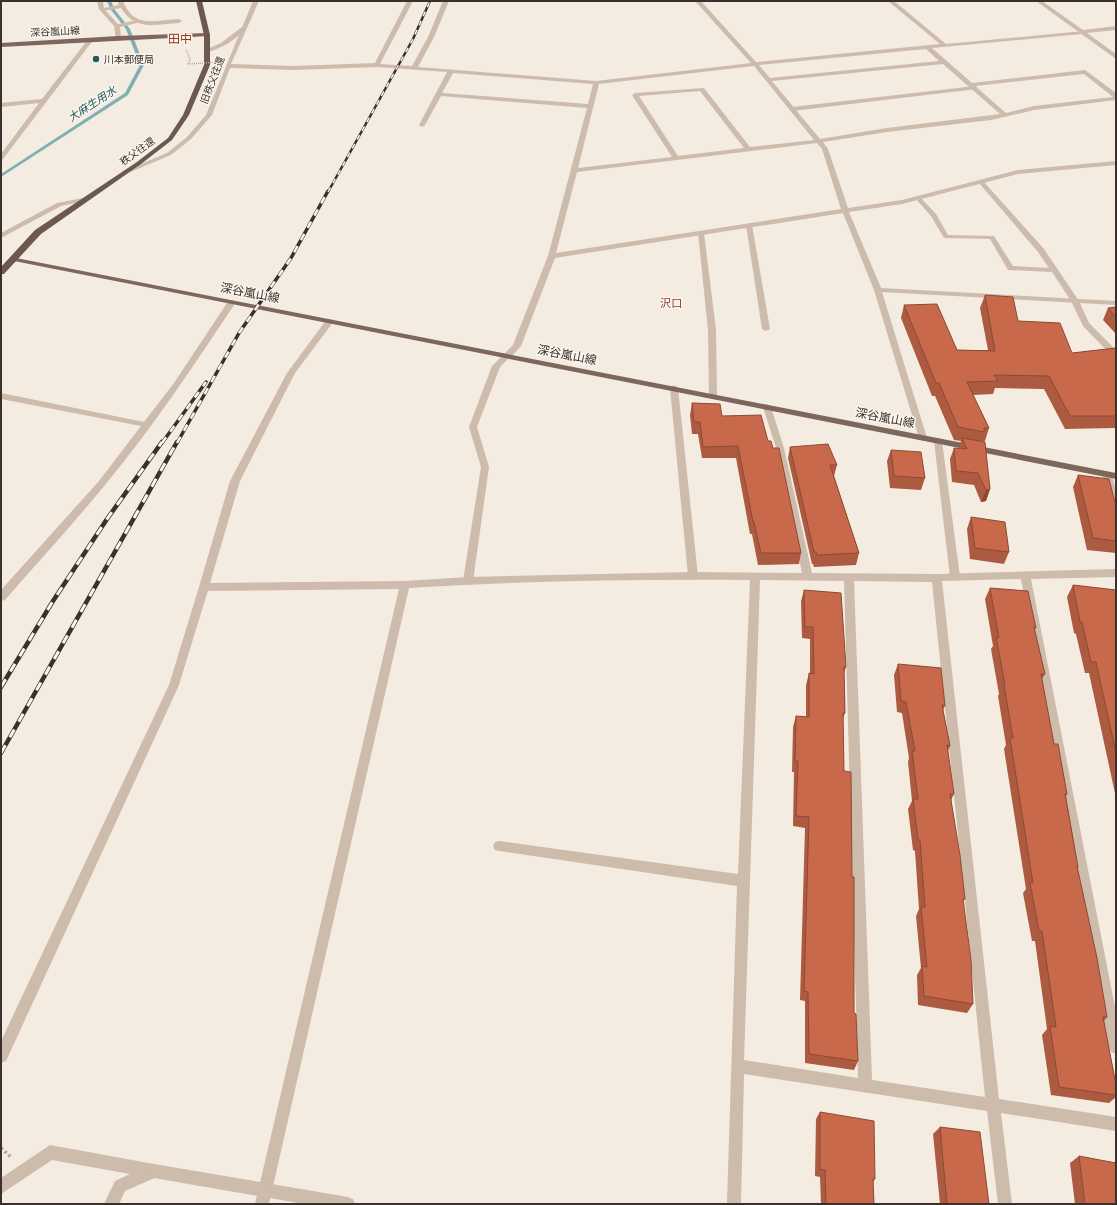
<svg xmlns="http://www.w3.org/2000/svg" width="1117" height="1205" font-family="'Noto Sans','Noto Sans JP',sans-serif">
  <rect width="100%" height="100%" fill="#f4ebe1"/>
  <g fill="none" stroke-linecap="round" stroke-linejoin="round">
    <path fill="#7fb0b2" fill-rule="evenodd" d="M107,1H111L115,10L130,29L144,65L128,95L1,177V174L125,93L140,65L126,29L111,10Z"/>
    <path stroke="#b9a596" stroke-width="1.5" stroke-dasharray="1 1" stroke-linecap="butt" d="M186,50L190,59L188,64"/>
    <path stroke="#b9a596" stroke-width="3.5" stroke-dasharray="2.5 2.5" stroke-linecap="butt" d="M1,1148L11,1157"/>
    <g fill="#cdbbac" fill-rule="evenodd">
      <path d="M97,1H103L104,9L118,24L138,20L141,22L120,27L121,38L116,39L114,26L99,9Z"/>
      <path d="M242,27L247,28C236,39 223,48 208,52L205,50L221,43Z"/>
      <path d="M975,86L977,87V89L792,111L789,109L792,107Z"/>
      <path d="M979,181H983L1044,249L1079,301L1089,323L1116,350V357H1113L1083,326L1071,301L1052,272L1008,270L990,239L944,238L931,216L915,198L920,197L936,214L948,235L994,236L1013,266L1049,268L1038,252L979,183Z"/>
      <path d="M749,223L752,225L770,329L766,331L762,329L746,225Z"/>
      <path d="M701,231L704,233L716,330L717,396L713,399L709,396L708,330L698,233Z"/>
      <path d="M504,354H510L511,356L500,367L477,427L489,467L473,581L468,585L463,581L481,467L469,427L492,366Z"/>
      <path d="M674,385L678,388L698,576L693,580L688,576L670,388Z"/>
      <path d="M938,438L942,441L960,577L955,581L950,577L934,441Z"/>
      <path d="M204,583L207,584L209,587L179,685L6,1061L1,1063V1041L169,685L199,587L201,584Z"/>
    </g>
    <g fill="#cdbbac" fill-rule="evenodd">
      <path d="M117,1H123C134,29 154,20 179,19L182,21L179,23C155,24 136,32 121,8L102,11L99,9L119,5Z"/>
      <path d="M253,1H259L231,64L294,66L375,63L407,1H413L380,64L412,66L428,37L443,1H449L434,37L418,67L596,81L751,63L695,1H701L756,62L940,44L888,1H894L946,44L1084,31V33L1082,34L932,48L972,83L1085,70L1116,93V100L1034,110L991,120L887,132L823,142L828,149L848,208L902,200L1018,170L1116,161V165L1018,174L902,204L849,212L881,288L1116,301V305L882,292L927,438L923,441L919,438L874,290L843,213L555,258L521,346L510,358H504V354L513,345L548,256L587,108L441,96L425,125L422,127L419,125L447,72L377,67L294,70L230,68L212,115L191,139L171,155L128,173H124V171L167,153L187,137L206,115ZM926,49L939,61L770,78L759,65ZM943,64L1000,114L887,128L820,139L772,81ZM754,66L814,140L750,147L704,88L635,93L632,95L672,157L578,168L599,84ZM453,73L593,84L588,104L442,93ZM1084,74L1113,97L1034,106L1006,113L975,86ZM700,91L744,148L678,156L639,96ZM817,143L822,149L841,209L556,253L577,172Z"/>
      <path d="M89,38L94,39L3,159L1,160V154L39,103L1,107V103L42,99Z"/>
      <path d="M83,198L86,200L85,201L61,206L1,238V233L57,203Z"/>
      <path d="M229,300H232L236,302C194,365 153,427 105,485C73,524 38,562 5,600L1,601V590L99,481L141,426L1,399V393L144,422L174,383Z"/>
      <path d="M327,319H330L334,321L295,373L240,481L210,583L405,581L468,577L693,572L802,573L776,448L763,407L767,404L771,407L784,448L812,573L937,574L1116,569V577L1031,579L1116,1012V1054L1111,1052L1109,1047L1021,579L942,581L999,1099L1116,1117V1131L1001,1113L1012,1204H998L987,1111L744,1074L741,1204H727L737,886L499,851L495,850L493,846L495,842L499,841L738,874L750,580C637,579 522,581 409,588L269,1204H255L399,589L204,591L201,590L199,587L230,481L287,373ZM760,580L844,581L858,1078L744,1060ZM854,581L932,582L985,1097L872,1080Z"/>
      <path d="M1106,471C1116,474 1116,497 1116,506L1111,503L1102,474Z"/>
      <path d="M50,1145L154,1164L159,1166L161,1171L159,1176L125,1191L119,1204H104L115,1181L130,1174L52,1160L1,1194V1178Z"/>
    </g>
    <g fill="#cdbbac" fill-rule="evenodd">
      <path d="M1036,1H1042L1083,30L1116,26V30L1087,33L1116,54V59Z"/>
      <path d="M154,1164L348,1197L353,1199L355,1204H304L154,1178L149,1176L147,1171L149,1166Z"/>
    </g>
    <g fill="#7d675c" fill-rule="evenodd">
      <path d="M207,33L210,35L209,36L1,47V43L118,36Z"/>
      <path d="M11,257L1116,473V479L14,261H11Z"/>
    </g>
    <path fill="#6c584f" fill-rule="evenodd" d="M196,1H202L210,35V65L189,115L172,140L141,164L41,234L4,274H1V267L35,230L137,162L168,138L183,115L204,65V35Z"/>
    <defs>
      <path id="rail-far2" d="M328,192L413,39L430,1"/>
      <g id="rail-far1">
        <path d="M162,443L206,382"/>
        <path d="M177,443L239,333L291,258L328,191"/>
      </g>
      <g id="rail">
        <path d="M1,687L53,601L107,519L162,442"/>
        <path d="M1,753L177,442"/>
      </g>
    </defs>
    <use href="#rail-far2" stroke="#3b302b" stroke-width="2.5"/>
    <use href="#rail-far1" stroke="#3b302b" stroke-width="3.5"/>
    <use href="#rail" stroke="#3b302b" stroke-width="4.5"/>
    <use href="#rail-far2" stroke="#fbf5ee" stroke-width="1.5" stroke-dasharray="5" stroke-linecap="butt"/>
    <use href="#rail-far1" stroke="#fbf5ee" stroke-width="2.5" stroke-dasharray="7" stroke-linecap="butt"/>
    <use href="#rail" stroke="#fbf5ee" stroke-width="3" stroke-dasharray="9" stroke-linecap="butt"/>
    <path stroke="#b9a596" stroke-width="1.5" stroke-dasharray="1 1" stroke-linecap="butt" d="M188,64L218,62"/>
  </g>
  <g fill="#ac5a40">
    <path d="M985,295L1018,321L1072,353L1116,348V431L1115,428L1065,429L1044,389L995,388L993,394L973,395L989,428L985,441H981L990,489L986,501L981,502L974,485L952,482L950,459L954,448H959L961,441L954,440L935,396H932L901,318L904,305L957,350H988L980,308Z"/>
    <path d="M1116,307V334L1103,320L1108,308Z"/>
    <path d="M692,403L722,416L768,441L801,553L799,564L758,565L752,534H750L736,458H702L698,434H692L690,415Z"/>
    <path d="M790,447L837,465L834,476L859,553L856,565L814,567L813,564H812L788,458Z"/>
    <path d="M891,450L925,478L921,490L890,488L887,461Z"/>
    <path d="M1078,475L1116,506V553L1087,550L1073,487Z"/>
    <path d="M971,517L1009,552L1004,564L970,559L967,529Z"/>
    <path d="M1073,585L1116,590V798L1089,673H1085L1076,634L1074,633L1067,597Z"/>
    <path d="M990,588L1036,628L1034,630L1045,674L1042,679L1054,744L1067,794L1066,796L1078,867L1077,868L1107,1017L1104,1021L1116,1085V1097L1109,1103L1051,1095L1042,1035L1047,1029L1035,941H1032L1023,893L1026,889L1004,749L1006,745L998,696L999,694L991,649L993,646L985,599Z"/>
    <path d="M804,590L846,667L844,673L845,713L843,719L844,771L854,1013L858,1061L854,1070L805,1063V1001L800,1000L805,828L793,826L794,772H792L793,727L796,716L806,717V685L809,673H810V639L802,638L801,601Z"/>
    <path d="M898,664L945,706L943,710L950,746L948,751L954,794L951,800L965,899L963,901L973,1004L967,1013L918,1005L917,975L921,968L916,916L919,909L915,851L913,850L908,809L912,801L908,762L909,758L902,713L897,712L894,675Z"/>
    <path d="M820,1112L875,1179L873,1182L874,1204H821L820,1177L815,1176L816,1119Z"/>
    <path d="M940,1127L989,1204H940L933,1134Z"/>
    <path d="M1079,1156L1116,1204H1075L1070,1163Z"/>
  </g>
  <path fill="#8c4a34" d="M990,489L986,501L981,502L986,490Z"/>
  <g fill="#c8694b" stroke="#8c4a34">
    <path d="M985,295L1013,297L1018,321L1060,323L1072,353L1116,348V416H1070L1049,376L994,375L998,381L967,382L989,428H984V432L958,427L939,383H936L904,305L937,304L957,350L995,351Z"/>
    <path d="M1116,307V317L1108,308Z"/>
    <path d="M692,403L720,404L722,416L761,415L768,441H771L773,448H779L801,553H761L754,522H753L738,446L703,447L700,422H694Z"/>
    <path d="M962,438L985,442L990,489L986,490L978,473L956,471L954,448L967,449Z"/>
    <path d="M828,444L837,465H830L859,553L817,555L816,552H814L790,447Z"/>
    <path d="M891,450L921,452L925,478L894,476Z"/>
    <path d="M1078,475L1109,479L1116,506V541L1093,538Z"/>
    <path d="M971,517L1005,522L1009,552L975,548Z"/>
    <path d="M1073,585L1116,590V753L1096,662H1091L1082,622H1080Z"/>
    <path d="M990,588L1028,591L1036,628L1034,627L1045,674H1041L1054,744H1058L1067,794H1065L1078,867L1077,866L1097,958L1107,1017H1103L1116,1085V1095L1059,1087L1050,1026L1056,1027L1042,931H1039L1030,883H1033L1010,738H1013L1004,685H1005L996,637L999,638Z"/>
    <path d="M804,590L841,593L846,667H844L845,713H843L844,771L851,772L852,877H854V1013L856,1014L858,1061L809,1054L808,992L804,991L809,817L796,816L798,761H795L796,716L809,717V673L814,674L813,627H805Z"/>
    <path d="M898,664L941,668L945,706L942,705L950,746L947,745L954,794H950L960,855L965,899H963L971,960L973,1004L924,996L922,966L927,967L921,907H925L920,840H918L913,799H918L912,751H915L906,702L901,701Z"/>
    <path d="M820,1112L874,1121L875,1179H873L874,1204H826L825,1170L820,1169Z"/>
    <path d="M940,1127L980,1132L989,1204H947Z"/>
    <path d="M1079,1156L1116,1163V1204H1085Z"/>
  </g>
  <circle fill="#1f5a5e" stroke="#fbf5ee" stroke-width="1.5" cx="96" cy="59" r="4"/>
  <g text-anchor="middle" stroke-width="3" stroke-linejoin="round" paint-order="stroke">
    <g font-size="10" fill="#3b302b" stroke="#fbf5ee">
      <text transform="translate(55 31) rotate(-3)" y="4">深谷嵐山線</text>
      <text transform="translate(212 80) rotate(-69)" y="4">旧秩父往還</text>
      <text transform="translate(137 151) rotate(-36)" y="4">秩父往還</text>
    </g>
    <g font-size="10" fill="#3b302b" stroke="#fbf5ee" text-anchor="start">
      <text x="104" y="63">川本郵便局</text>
    </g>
    <g font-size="11" font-style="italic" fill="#1f5a5e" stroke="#fbf5ee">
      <text transform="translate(92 104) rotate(-33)" y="4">大麻生用水</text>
    </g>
    <g font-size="11" fill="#8c3b22" stroke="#fbf5ee">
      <text x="671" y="307">沢口</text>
    </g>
    <g font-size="12" fill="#8c3b22" stroke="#fbf5ee">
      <text x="180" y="43">田中</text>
    </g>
    <g font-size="12" fill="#3b302b" stroke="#fbf5ee">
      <text transform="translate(250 293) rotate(11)" y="4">深谷嵐山線</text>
      <text transform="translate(567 355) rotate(11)" y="4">深谷嵐山線</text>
      <text transform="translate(885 418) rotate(11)" y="4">深谷嵐山線</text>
    </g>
  </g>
  <rect width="1117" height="1205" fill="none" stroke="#3b302b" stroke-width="4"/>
</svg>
